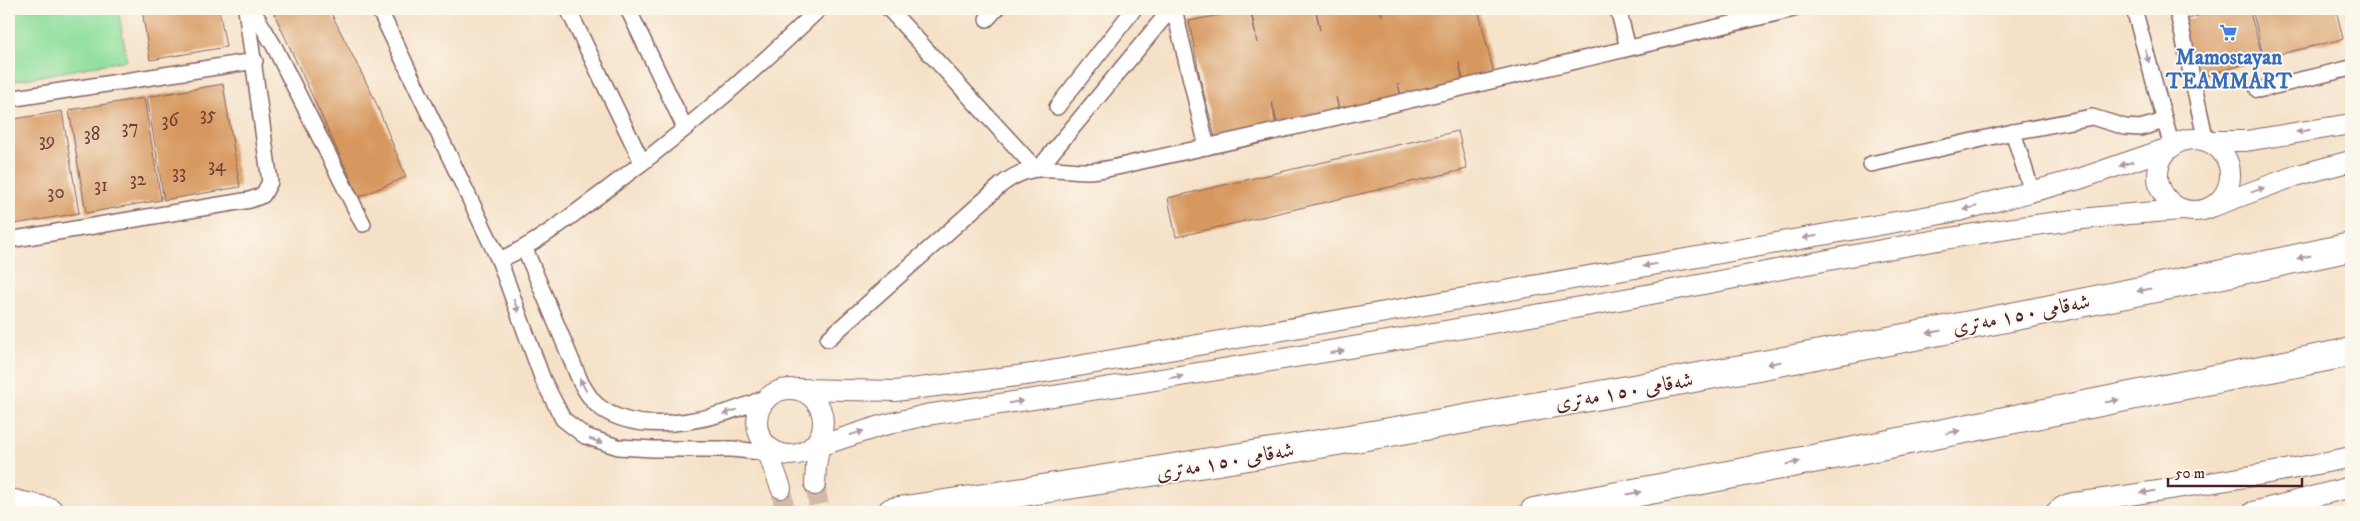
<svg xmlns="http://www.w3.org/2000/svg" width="2360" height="521" font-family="'IM FELL DW Pica',Amiri,serif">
  <rect width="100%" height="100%" fill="#fbf7ec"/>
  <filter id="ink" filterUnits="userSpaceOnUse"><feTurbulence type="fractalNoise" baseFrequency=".02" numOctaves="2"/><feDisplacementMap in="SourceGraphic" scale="10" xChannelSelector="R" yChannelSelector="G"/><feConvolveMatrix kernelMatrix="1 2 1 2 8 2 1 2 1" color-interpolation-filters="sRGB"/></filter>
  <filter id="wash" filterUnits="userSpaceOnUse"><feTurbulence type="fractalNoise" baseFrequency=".0096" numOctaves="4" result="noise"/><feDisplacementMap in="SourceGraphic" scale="20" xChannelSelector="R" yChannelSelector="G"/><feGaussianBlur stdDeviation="1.12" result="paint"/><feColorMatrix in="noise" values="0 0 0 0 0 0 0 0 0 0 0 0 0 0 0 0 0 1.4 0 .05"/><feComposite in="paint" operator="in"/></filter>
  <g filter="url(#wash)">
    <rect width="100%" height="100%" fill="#f5e1c7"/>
    <path fill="#92e09f" stroke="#6e8065" d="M9,9H118L127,60L9,82Z"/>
    <g id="blocks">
      <g fill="#d7985e">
        <path d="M142,9H219L226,47L150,60Z"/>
        <path d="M272,9H329L374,98L406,177L359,197Z"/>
        <path d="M1250,9L1257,43L1251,9H1315L1320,30L1316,9H1380L1382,16L1381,9H1478L1495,78L1464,85L1459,62L1463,84L1403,100L1398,84L1401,98L1340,114L1336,97L1339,111L1278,127L1272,102L1276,125L1216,141L1200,78L1189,21Z"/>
        <path d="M2222,9H2249L2263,59L2197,78L2181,21Z"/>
        <path d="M2252,9H2336L2343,39L2264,58Z"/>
        <path d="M2345,9H2351V31Z"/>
        <path d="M223,84L240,187L164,200L147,97Z"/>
        <path d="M144,98L161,200L86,213L69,110Z"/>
        <path d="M62,111L79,213L9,225V120Z"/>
        <path d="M1458,131L1467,169L1176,237L1168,198Z"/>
      </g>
    </g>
  </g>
  <g filter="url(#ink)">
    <use href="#blocks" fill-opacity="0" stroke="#866362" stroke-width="1"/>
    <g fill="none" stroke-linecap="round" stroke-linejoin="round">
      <g stroke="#d3baa8" stroke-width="20" stroke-dasharray="20 10" stroke-linecap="butt">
        <path d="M815,485L820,512"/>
        <path d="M781,488L785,512"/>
      </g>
      <defs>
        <g id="minor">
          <path d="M252,9L274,46L363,224"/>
          <path d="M379,9L499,260L543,380L563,419L585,436L618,447L653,449H732L780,454"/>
          <path d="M568,9L642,162"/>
          <path d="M628,9L685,128"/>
          <path d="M889,9L1035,168"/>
          <path d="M1174,9L1207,147"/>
          <path d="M1618,9L1628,48"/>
          <path d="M2134,9L2172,147"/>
          <path d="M2177,9L2206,141"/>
          <path d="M987,19L996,9"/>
          <path d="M2258,90L2351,68"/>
          <path d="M9,99L255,61"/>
          <path d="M1057,107L1134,9"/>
          <path d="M2013,132L2032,192"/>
          <path d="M1871,164L2013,132L2092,117L2125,127L2140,128L2165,121"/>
          <path d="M1040,167L1171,9"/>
          <path d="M9,240L250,200L263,195L270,182L246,9"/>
          <path d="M525,249L581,383C586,391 590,399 597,405C642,442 729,416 775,393"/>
          <path d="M499,260C537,244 568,218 601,194C678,137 751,75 819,9"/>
          <path d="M828,339L1001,185C1032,161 1050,170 1086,171C1105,171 1124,165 1142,161C1360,114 1577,60 1794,9"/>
        </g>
        <g id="tertiary">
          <circle cx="2194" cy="175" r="36"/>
          <path d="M2206,141H2246L2351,124"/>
          <path d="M2214,206L2295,176L2351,161"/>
          <circle cx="790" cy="422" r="33"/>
          <path d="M797,389L895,391L1033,374L1958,211L2079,179L2172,147"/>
          <path d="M764,442L781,488"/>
          <path d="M810,449L880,426L926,415C1167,380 1407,339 1646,295C1824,262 2002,221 2183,210"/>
          <path d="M815,485L816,466L821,436"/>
          <path d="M2082,502C2172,489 2262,476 2351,457"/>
          <path d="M2056,512C2067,502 2082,499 2095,507"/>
          <path d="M2253,512L2351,487"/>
        </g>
        <g id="motorway">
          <path d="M9,503L49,512"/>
          <path d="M892,512C1381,439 1868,350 2351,247"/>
          <path d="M1534,512L1844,453L2351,352"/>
        </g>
      </defs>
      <use href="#minor" stroke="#866362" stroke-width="18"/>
      <use href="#tertiary" stroke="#866362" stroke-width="22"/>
      <use href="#motorway" stroke="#866362" stroke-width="30"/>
      <use href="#minor" stroke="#fff" stroke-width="15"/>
      <use href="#tertiary" stroke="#fff" stroke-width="20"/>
      <use href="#motorway" stroke="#fff" stroke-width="28"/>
    </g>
    <defs><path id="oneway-solid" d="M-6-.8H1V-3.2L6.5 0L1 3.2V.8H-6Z" transform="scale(1.25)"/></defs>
    <g fill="#ae9aa0">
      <use href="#oneway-solid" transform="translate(2147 56) rotate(75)"/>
      <use href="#oneway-solid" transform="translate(2303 131) rotate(171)"/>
      <use href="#oneway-solid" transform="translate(2126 164) rotate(163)"/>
      <use href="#oneway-solid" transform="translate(2258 190) rotate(-20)"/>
      <use href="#oneway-solid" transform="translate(1970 208) rotate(166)"/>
      <use href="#oneway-solid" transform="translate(1810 237) rotate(170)"/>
      <use href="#oneway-solid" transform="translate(2304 257) rotate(168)"/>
      <use href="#oneway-solid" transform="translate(1650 265) rotate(170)"/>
      <use href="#oneway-solid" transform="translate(2144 290) rotate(169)"/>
      <use href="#oneway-solid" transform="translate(516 306) rotate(70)"/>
      <use href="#oneway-solid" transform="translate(1934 332) rotate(169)"/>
      <use href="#oneway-solid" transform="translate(1337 352) rotate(-9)"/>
      <use href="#oneway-solid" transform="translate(1774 363) rotate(169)"/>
      <use href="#oneway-solid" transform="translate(1176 377) rotate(-9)"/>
      <use href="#oneway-solid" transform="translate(583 385) rotate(-118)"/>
      <use href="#oneway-solid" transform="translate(2112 401) rotate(-11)"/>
      <use href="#oneway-solid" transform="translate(1016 402) rotate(-9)"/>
      <use href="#oneway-solid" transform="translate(730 412) rotate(163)"/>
      <use href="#oneway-solid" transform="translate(1953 432) rotate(-11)"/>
      <use href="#oneway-solid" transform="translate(857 433) rotate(-18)"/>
      <use href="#oneway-solid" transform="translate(596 441) rotate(21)"/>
      <use href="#oneway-solid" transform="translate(1793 463) rotate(-11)"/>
      <use href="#oneway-solid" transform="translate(2148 492) rotate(171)"/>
      <use href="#oneway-solid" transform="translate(1634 493) rotate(-11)"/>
    </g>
  </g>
  <defs>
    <symbol id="supermarket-bare" viewBox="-9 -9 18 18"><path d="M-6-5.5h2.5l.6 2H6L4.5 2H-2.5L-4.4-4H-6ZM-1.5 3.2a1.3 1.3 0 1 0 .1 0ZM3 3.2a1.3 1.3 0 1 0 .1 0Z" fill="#3f7fe0" stroke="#fbf7ec" stroke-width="2.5" paint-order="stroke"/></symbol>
  </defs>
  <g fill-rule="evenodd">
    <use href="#supermarket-bare" x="2216" y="20" width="25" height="25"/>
  </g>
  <g text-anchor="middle" stroke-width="4" stroke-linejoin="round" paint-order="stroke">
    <g font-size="19" fill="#6d3d38">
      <text x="208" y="120">35</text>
      <text x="170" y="126">36</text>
      <text x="130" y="133">37</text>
      <text x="92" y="140">38</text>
      <text x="47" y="146">39</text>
      <text x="217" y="171">34</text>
      <text x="179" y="178">33</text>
      <text x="138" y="185">32</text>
      <text x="101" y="191">31</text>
      <text x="56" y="198">30</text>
    </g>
    <g font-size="21" font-weight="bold" fill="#366cbe" stroke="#fbf7ec">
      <text x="2229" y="64">Mamostayan<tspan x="2229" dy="24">TEAMMART</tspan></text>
    </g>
    <g font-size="21" fill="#4a1f2b" stroke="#fbf7ec">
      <text transform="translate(2021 314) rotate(-11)" y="7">شەقامی ١٥٠ مەتری</text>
      <text transform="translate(1624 391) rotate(-10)" y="7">شەقامی ١٥٠ مەتری</text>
      <text transform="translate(1225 461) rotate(-10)" y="7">شەقامی ١٥٠ مەتری</text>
    </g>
  </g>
  <rect width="2360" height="521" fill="none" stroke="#fbf7ec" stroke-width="30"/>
  <path d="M2168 478v8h134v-8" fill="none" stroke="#4a1f2b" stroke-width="2.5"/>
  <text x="2175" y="478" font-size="15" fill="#4a1f2b" stroke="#fbf7ec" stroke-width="4" paint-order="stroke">50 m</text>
</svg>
